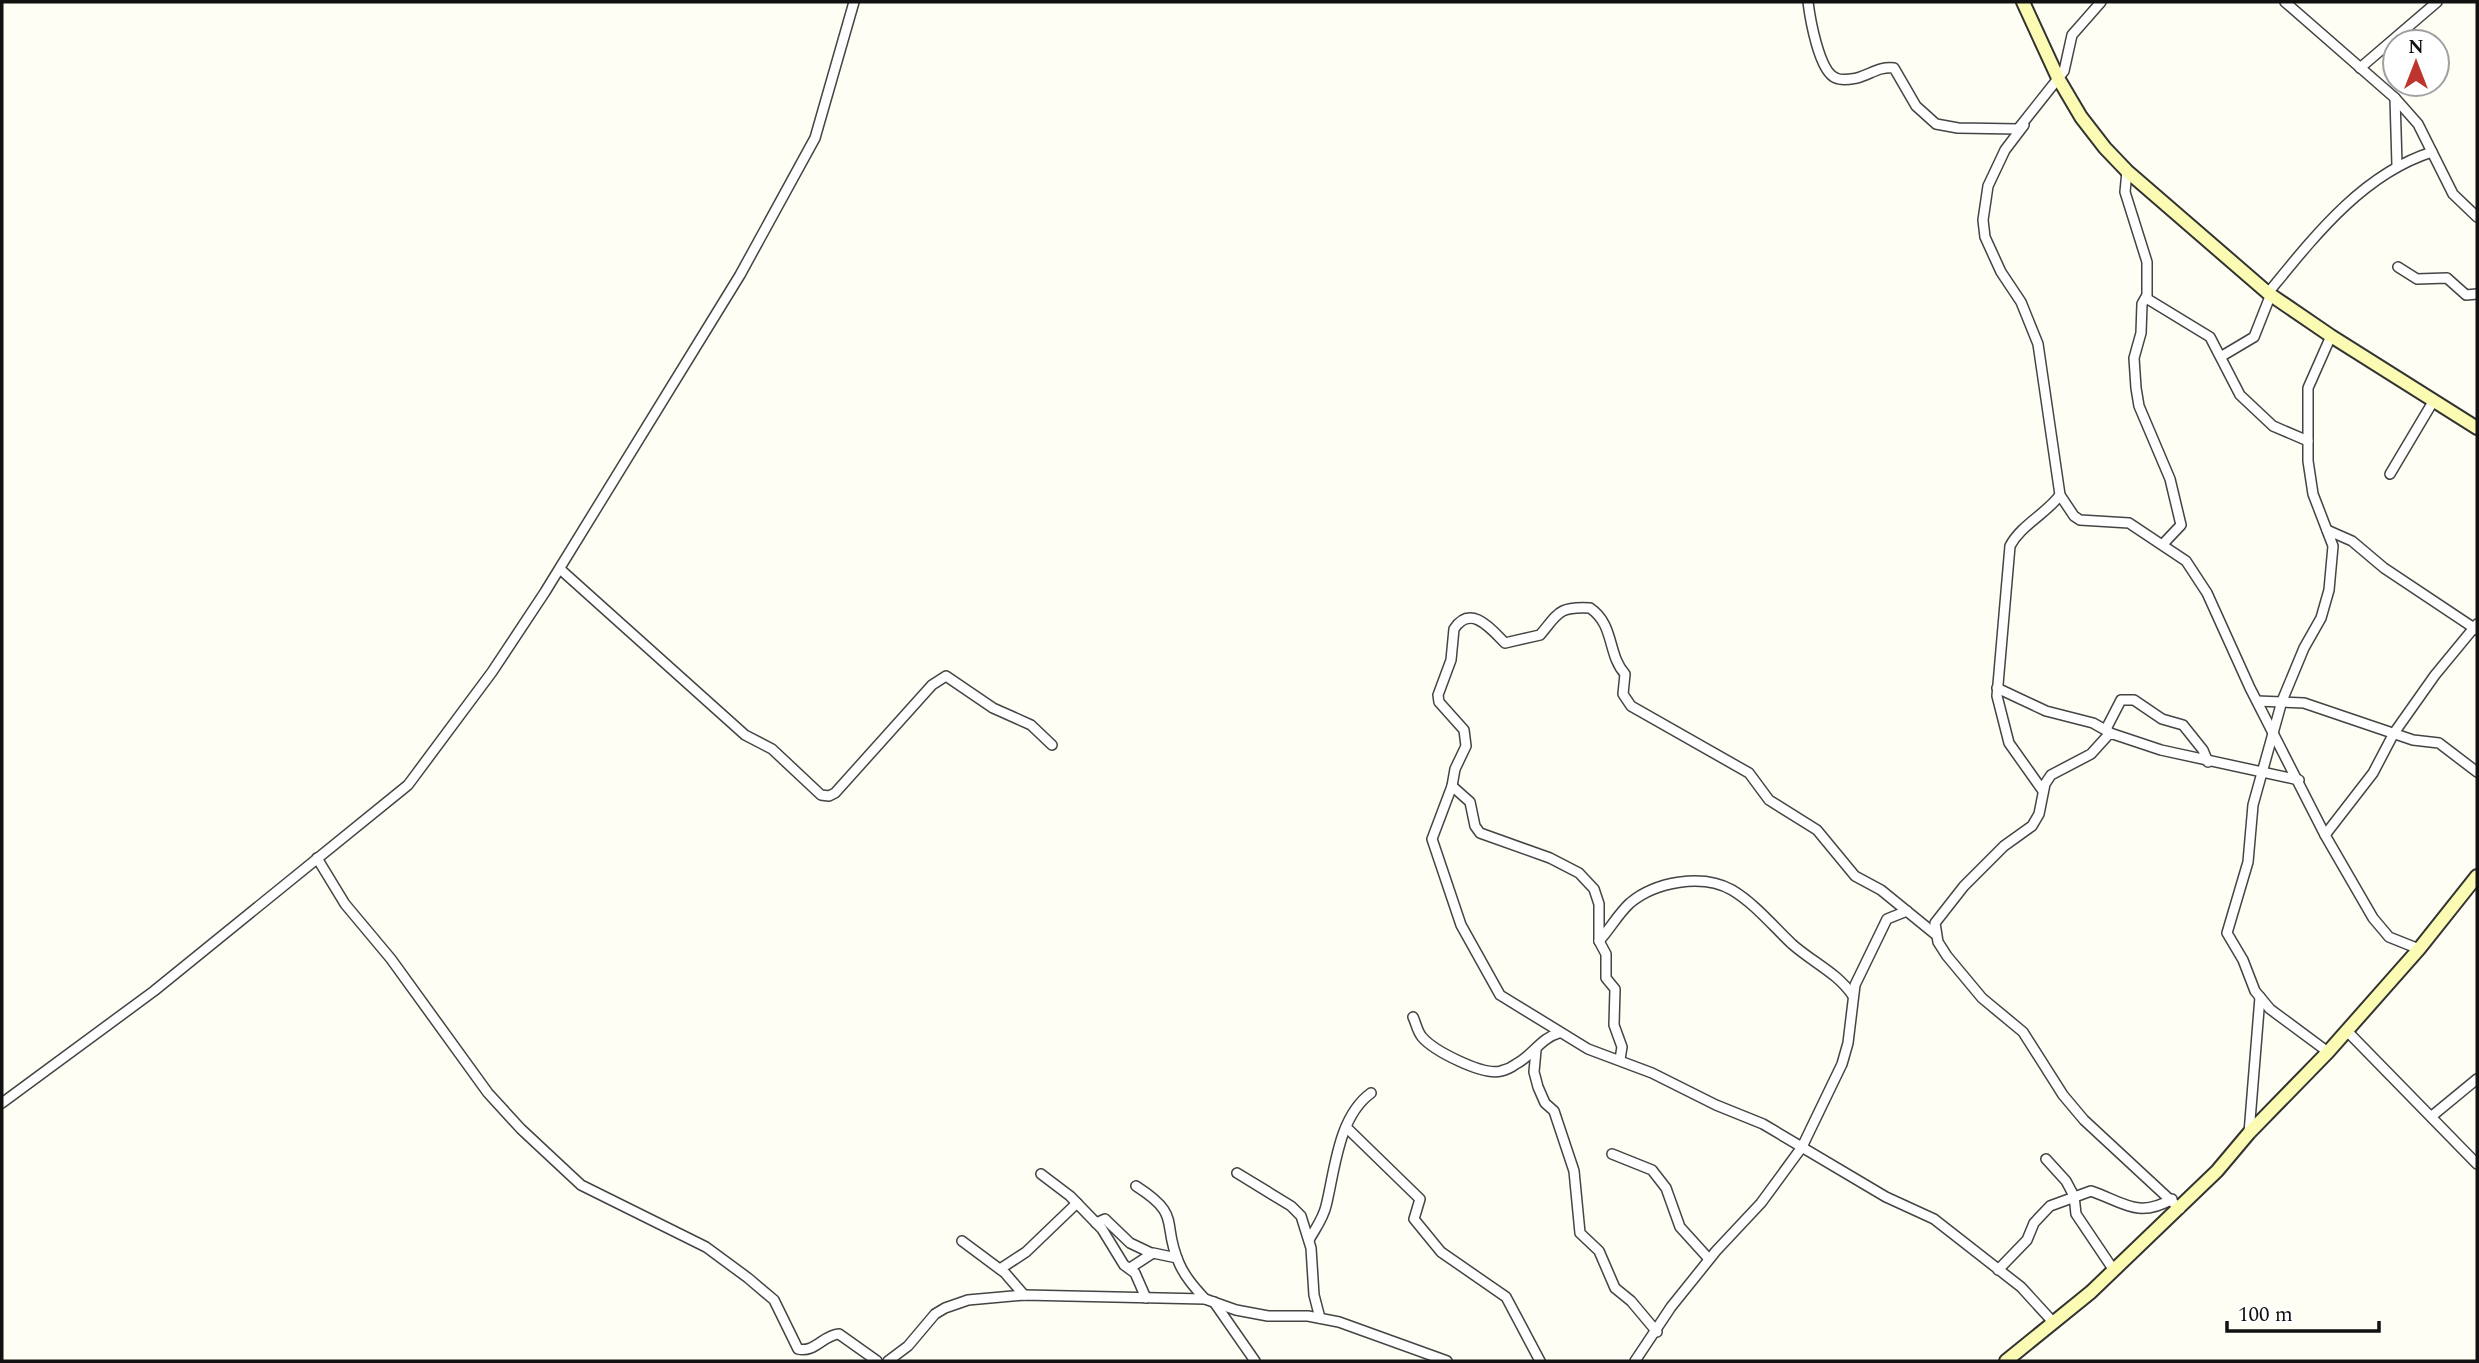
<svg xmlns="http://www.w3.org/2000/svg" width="2479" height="1363" font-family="Spectral,serif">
  <rect width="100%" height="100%" fill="#fefef5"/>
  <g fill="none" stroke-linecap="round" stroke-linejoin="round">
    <defs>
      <g id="street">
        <path d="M1808,2C1810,18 1819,72 1836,78C1842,81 1851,79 1857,78C1871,74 1880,66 1894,68L1916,106L1936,124L1958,128L2018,129L2064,71L2072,35L2101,2"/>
        <path d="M2285,2L2395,98L2418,124L2453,194L2477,217"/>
        <path d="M2360,68L2437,2"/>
        <path d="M2395,98L2397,165"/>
        <path d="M2024,125L2005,150L1988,186L1983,220L1985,237L2001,272L2021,302L2038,344L2060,495L2074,516L2080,520L2129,523L2186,561L2207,593L2250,688L2325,835L2373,918L2389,937L2419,949"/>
        <path d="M2127,171L2125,192L2147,262V295L2142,304L2141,333L2134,358L2136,388L2139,406L2170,479L2181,525L2163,544"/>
        <path d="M2398,267L2417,279L2447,278L2466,295L2477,294"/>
        <path d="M2268,293C2313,238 2362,174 2432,152"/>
        <path d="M2146,298L2210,337L2240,395L2273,426L2308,441"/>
        <path d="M2222,356L2254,337L2271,294"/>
        <path d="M2390,474L2434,400"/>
        <path d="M2327,530L2352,541L2384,568L2477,630"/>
        <path d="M560,569L745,735L772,749L821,795L829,796L835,793L932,685L946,676L993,708L1031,725L1052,745"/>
        <path d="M1997,688L2046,711L2093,723L2109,732"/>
        <path d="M2257,701L2304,703L2413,740L2439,743L2477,772"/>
        <path d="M2106,729L2121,700H2134L2162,719L2183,725L2203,750L2208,762"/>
        <path d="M1452,786L1470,802L1475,826L1480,833L1550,858L1579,873L1594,889L1599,904V941L1606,954V978L1615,989L1614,1025L1622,1047L1620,1059"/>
        <path d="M2043,791L2009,743L1997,696L2010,546C2021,525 2046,514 2060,495"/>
        <path d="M2325,835L2373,773L2394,733L2435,675L2477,624"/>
        <path d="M317,858L345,904L391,959L488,1093L521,1129L581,1185L706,1247L748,1278L774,1300L798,1349C815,1353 823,1335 839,1334L877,1361"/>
        <path d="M1935,934L1881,890L1855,876L1817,830L1769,800L1749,773L1631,706L1623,694L1625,674C1607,654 1615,625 1590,608C1558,606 1558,614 1540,635L1505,643C1492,630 1471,603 1454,629L1451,660L1438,695L1439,702L1464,730L1466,746L1455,769L1452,786L1432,839L1461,925L1500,995L1588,1049L1652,1073L1716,1105L1763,1124L1886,1197L1934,1219L2021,1287L2053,1322"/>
        <path d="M1599,941C1610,929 1618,914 1630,903C1655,882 1702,873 1732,890C1754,903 1773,926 1792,944C1812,962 1838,973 1853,996"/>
        <path d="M1413,1017C1416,1023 1417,1031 1422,1037C1434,1051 1483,1076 1501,1071C1506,1070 1512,1067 1516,1064C1533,1055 1541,1038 1559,1033"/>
        <path d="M2346,1030L2477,1164"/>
        <path d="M1536,1050L1534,1072L1538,1087L1545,1103L1554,1111L1574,1171L1580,1233L1599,1251L1615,1288L1631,1301L1657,1332"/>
        <path d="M2328,1052L2270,1009L2255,991L2243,960L2227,933L2248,862L2253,805L2282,701L2304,648L2321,618L2329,590L2333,546L2313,494L2308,461V388L2331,336"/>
        <path d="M2,1103L154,991L408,785L492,672L545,592L740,275L815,138L854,2"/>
        <path d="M2432,1116L2477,1079"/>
        <path d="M1346,1127L1420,1199L1414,1219L1441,1252L1506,1297L1540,1361"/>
        <path d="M2249,1133L2260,997"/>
        <path d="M1612,1154L1652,1170L1666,1188L1680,1227L1709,1259"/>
        <path d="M2046,1159L2066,1181L2074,1196L2076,1214L2113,1269"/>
        <path d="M1237,1173L1291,1206L1301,1216L1311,1248L1314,1295L1320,1318"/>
        <path d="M1041,1174L1070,1196L1102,1229L1124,1265L1135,1273L1146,1298"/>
        <path d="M1136,1186C1183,1216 1161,1222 1179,1263C1185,1277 1195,1288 1205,1299"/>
        <path d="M2180,1209L2084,1120L2063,1095L2023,1032L1982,998L1947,956L1938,942L1935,923L1964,886L2004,846L2032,826L2039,814L2045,784L2051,775L2091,754L2110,733L2161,750L2299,780"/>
        <path d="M1096,1223L1105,1219L1130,1243L1151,1253"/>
        <path d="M1309,1240C1315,1229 1323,1219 1326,1206C1335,1170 1338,1117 1371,1093"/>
        <path d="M962,1241L1005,1273L1024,1295"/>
        <path d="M1130,1268L1153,1253L1177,1258"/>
        <path d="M1000,1269L1026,1252L1077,1203"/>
        <path d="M1998,1270L2027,1240L2034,1223L2050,1206L2091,1191C2123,1202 2138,1219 2172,1199"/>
        <path d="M1214,1302L1255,1361"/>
        <path d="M888,1361L908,1346L935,1314L945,1308L968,1300L1024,1295L1205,1299L1236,1310L1268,1316H1308L1339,1322L1447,1361"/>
        <path d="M1635,1361L1671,1307L1716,1251L1761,1203L1802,1147L1842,1064L1848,1043L1855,985L1887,919L1907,911"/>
      </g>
      <g id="secondary">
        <path d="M2023,2L2058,78L2081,117L2105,148L2127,171L2268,293L2331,336L2477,428"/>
        <path d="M2006,1361L2091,1292L2217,1171L2249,1133L2328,1052L2419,949L2477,876"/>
      </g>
    </defs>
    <use href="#street" stroke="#444" stroke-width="12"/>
    <use href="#secondary" stroke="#333" stroke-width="16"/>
    <use href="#street" stroke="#fff" stroke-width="9"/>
    <use href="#secondary" stroke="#fbfbb3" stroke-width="12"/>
  </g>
  <rect width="2479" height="1363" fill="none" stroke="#111111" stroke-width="7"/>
  <g transform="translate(2416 63)"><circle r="33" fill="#ffffff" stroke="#a0a0a0" stroke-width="2"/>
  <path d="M0-5L12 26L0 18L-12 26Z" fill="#bc362e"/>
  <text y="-10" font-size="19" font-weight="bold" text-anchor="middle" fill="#111111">N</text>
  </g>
  <path d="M2227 1321v10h152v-10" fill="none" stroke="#111111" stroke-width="3.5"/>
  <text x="2238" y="1321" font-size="21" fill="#111111" stroke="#ffffff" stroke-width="5" paint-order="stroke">100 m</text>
</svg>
